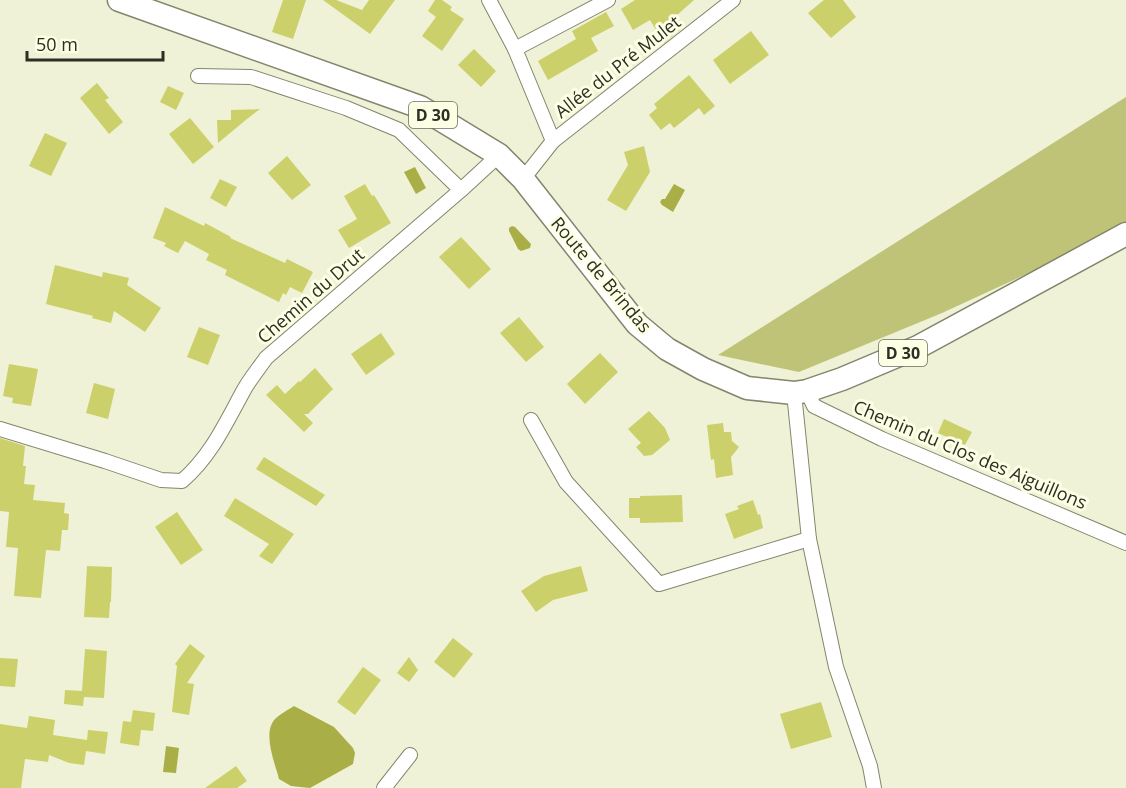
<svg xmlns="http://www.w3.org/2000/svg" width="1126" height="788" font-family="'Open Sans',sans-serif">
  <rect width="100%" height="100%" fill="#eff2d6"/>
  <path fill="#bfc378" d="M1126,97V228L942,313L799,372L718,355Z"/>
  <g fill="#aaae46">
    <path d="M415,167L426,188L416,194L404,172Z"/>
    <path d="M674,184L685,190L673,212L662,205L660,202L662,199H665Z"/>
    <path d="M512,226L515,227L531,244L530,248L521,251L518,249L509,231V228Z"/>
    <path d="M294,706L334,727L353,748L355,753L353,764L310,788L291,786L279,779C275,763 262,733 275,719C280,714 288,710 294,706Z"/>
    <path d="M166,746L179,748L176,773L163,772Z"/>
  </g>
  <g fill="#ccd06a">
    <path d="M283,0H306L293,39L272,32Z"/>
    <path d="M323,0H336L362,10L369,0H395L370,34Z"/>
    <path d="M435,0H442L452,7L450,10L464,19L442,51L422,36L436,17L428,11Z"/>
    <path d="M635,0H694L676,16L683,27L664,43L650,20L633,30L621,9Z"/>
    <path d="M824,0H843L856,17L831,38L808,13Z"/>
    <path d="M606,12L614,26L591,38L598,51L548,80L538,61L576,39L572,31Z"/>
    <path d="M751,31L769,55L730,84L713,60Z"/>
    <path d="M474,49L496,71L481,87L458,65Z"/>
    <path d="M689,75L715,106L704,115L699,108L674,128L670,123L661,130L649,115L657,108L654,104Z"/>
    <path d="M97,83L109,98L105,100L123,122L109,134L80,98Z"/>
    <path d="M168,86L184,93L176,110L160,102Z"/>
    <path d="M260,109L247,119L218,143L217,120H231V110Z"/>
    <path d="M190,118L214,147L193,164L169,134Z"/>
    <path d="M45,133L67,143L51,176L29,166Z"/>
    <path d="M644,146L650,172L626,211L607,200L628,165L624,152Z"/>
    <path d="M287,156L311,185L292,200L268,173Z"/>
    <path d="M220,179L237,187L226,207L210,198Z"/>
    <path d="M365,184L372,196L374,195L391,223L349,248L338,230L357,219L344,196Z"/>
    <path d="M165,207L204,226L205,223L231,237L230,238L285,263L287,259L313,272L302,293L290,287L286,295L283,293L279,302L225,275L227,270L206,260L209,254L185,241L178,253L164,246L166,243L153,238Z"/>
    <path d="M461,237L491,269L469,289L439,257Z"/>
    <path d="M55,265L102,277L103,272L129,278L127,285L161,308L145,332L114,311L111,323L92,318L93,316L46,304Z"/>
    <path d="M519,317L544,347L526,362L500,333Z"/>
    <path d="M199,327L220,335L208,365L187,357Z"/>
    <path d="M381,333L395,354L366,375L351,354Z"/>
    <path d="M600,353L618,372L585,404L567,384Z"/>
    <path d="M9,364L38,369L31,406L12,403L13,398L3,396Z"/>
    <path d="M315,368L333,389L308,414H304L313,423L304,432L266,395L277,385L285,394L299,381L300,382Z"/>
    <path d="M94,383L115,389L108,419L86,413Z"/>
    <path d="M649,411L665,428L670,440L652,455L644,456L636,447L641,443L628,429Z"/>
    <path d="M944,419L972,432L965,445L938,433Z"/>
    <path d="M723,423L724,432H731L732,441L739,447L731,457L733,475L716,478L714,459L711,460L707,425Z"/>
    <path d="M0,438L25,446L23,466H26L24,484L35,485L33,500L65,503L64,513L69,514L68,530H62L60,551L46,550L41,598L14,596L18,548L6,547L9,512L0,511Z"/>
    <path d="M264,457L325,495L316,506L256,469Z"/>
    <path d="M682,495L683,522L640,523V518H629V498H640V496Z"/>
    <path d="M235,498L294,534L272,564L259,556L269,544L224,516Z"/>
    <path d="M753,500L758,515L760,514L763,528L734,539L725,514L739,509L737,506Z"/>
    <path d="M177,512L203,550L181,565L155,527Z"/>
    <path d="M87,566L112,567L111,602H110L109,618L84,617Z"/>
    <path d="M581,566L588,591L553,600L536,612L521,591L544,576Z"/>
    <path d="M453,638L473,654L454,678L434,662Z"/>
    <path d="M190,644L205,656L187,683L194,684L189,715L172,712L177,666L175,664Z"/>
    <path d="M85,649L107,651L104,698L84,697L83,706L64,704L65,690L82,691Z"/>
    <path d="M409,657L418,670L409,682L397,673Z"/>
    <path d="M0,658L18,659L15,687L0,686Z"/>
    <path d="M363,667L381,680L355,715L337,702Z"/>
    <path d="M821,702L832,737L791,749L780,714Z"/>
    <path d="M133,710L155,713L153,731L141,730L139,746L120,743L123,721L131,722Z"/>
    <path d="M29,716L55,720L53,735L87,740L88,730L108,732L105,754L86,751L84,765L69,763L49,755L48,762L25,759L21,788H0V724L27,728Z"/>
    <path d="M236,766L247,781L237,788H205Z"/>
  </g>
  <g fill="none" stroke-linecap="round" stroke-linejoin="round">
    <defs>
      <g id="minor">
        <path d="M489,0L515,49L553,141L523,179"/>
        <path d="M515,49L608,0"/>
        <path d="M198,76L251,77L346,108L399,130L461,190"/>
        <path d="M553,141L733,0"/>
        <path d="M807,391L814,406L882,439L1126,543"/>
        <path d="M794,393L809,539L836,667L870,766L874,788"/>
        <path d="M531,420L566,482L659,584L809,539"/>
        <path d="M0,429L105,461L161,480L182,481C212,455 226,422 245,388C251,378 259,368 266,358L461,190L499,155"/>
        <path d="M384,788L410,755"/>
      </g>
      <path id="primary" d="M119,0L420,107L499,155L523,179L637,324L667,349L703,369L747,388L794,393L807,391L842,379L918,347L1126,234"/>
    </defs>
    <use href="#minor" stroke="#83856c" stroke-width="16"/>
    <use href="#primary" stroke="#83856c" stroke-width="25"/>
    <use href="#minor" stroke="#fff" stroke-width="14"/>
    <use href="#primary" stroke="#fff" stroke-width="22"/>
  </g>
  <g text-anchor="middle" stroke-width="6" stroke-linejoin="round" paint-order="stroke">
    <g fill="#fcffe3" stroke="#6b6d5d" stroke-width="1.5">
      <rect x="409" y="102" width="48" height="26" rx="4.5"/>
      <rect x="879" y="340" width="48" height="26" rx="4.5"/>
    </g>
    <g font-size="16" font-weight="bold" fill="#2d2e24">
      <text x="433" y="121">D 30</text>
      <text x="903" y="359">D 30</text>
    </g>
    <g font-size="18" fill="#2d2e24" stroke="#fcffe3">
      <text transform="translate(618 67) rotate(-38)" y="6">Allée du Pré Mulet</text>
      <text transform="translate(601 275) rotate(50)" y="6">Route de Brindas</text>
      <text transform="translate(311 296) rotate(-41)" y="6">Chemin du Drut</text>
      <text transform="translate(970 455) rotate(23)" y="6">Chemin du Clos des Aiguillons</text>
    </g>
  </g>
  <path d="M27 51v9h136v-9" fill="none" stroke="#2d2e24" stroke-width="3"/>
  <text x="36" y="51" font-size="18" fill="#2d2e24" stroke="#fcffe3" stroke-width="4.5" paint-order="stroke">50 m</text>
</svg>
